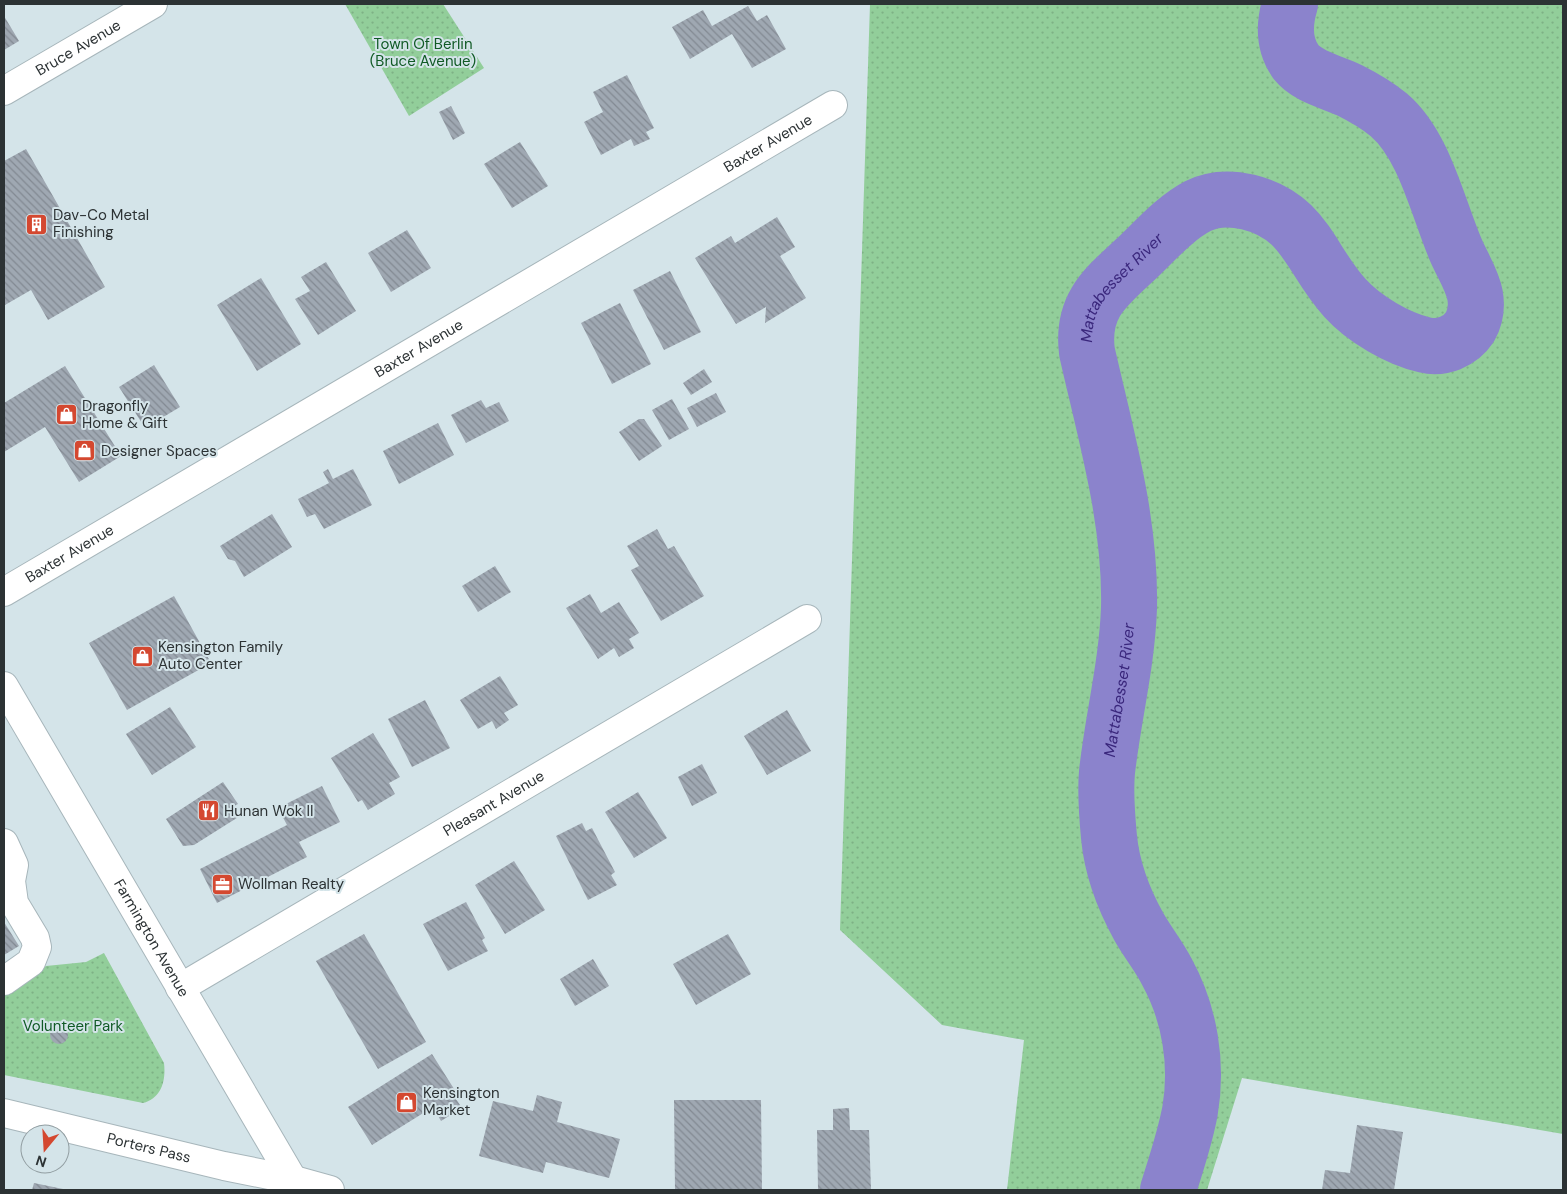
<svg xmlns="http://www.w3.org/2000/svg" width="1567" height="1194" font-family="'DM Sans',sans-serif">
  <defs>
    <pattern id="park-dots" width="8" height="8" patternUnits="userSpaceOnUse" patternTransform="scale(1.25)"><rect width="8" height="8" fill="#92ce9a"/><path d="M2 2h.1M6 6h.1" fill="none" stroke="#7eb185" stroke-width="1.8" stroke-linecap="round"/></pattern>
    <pattern id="building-back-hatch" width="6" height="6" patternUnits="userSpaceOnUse" patternTransform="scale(1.25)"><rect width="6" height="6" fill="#9fa8b2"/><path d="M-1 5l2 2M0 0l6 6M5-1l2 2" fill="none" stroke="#828992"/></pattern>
  </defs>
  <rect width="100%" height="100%" fill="#d4e4e9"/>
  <g fill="url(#park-dots)">
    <path d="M345,4H443L484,68L409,116Z"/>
    <path d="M870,4H1563V1134L1242,1078L1207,1190H1007L1024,1040L942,1025L840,930Z"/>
    <path d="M104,953L164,1063C166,1080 162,1098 143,1103L4,1075V991L46,966L86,962Z"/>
  </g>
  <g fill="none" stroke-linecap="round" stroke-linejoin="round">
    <path stroke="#8b83cc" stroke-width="56" id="s1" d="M1168,1190C1176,1164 1185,1138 1190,1111C1198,1064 1190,1014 1167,972C1159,956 1148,943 1139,927C1124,900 1112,869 1109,837C1107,816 1105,794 1107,772C1113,718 1127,664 1129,608C1131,521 1106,436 1087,352C1081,305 1106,287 1137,258C1156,240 1175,218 1198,206C1214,198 1231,198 1248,202C1306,216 1310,260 1345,298C1364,319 1398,339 1425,345C1442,349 1460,342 1470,327C1475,318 1477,306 1475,295C1472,279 1461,263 1455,248C1437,205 1424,145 1389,115C1377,105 1363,97 1349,90C1332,82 1308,77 1296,62C1283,44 1284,24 1290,4"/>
  </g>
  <g fill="url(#building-back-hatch)">
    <path d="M748,6L757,21L767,15L786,49L752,68L732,34L690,59L672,27L703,10L712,26Z"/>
    <path d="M4,16L19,41L4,50Z"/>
    <path d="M627,75L654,128L646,132L650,139L634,146L631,139L601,155L584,122L603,112L593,92Z"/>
    <path d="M451,106L465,133L453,140L439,112Z"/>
    <path d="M520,142L548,186L512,208L484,164Z"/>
    <path d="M26,149L105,287L48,320L31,290L5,305L4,302V161Z"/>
    <path d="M777,217L795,247L780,256L806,298L765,323L766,307L736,324L695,258L731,236L735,243Z"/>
    <path d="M407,230L431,268L391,292L368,253Z"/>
    <path d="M326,262L356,311L318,335L295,299L310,291L301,277Z"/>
    <path d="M670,271L701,332L664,350L633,290Z"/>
    <path d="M261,278L301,344L257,371L217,305Z"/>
    <path d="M620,303L651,364L612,384L581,323Z"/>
    <path d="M154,365L180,407L145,428L119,387Z"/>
    <path d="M65,366L121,456L79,482L45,427L4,452V403Z"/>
    <path d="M704,369L712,382L691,395L683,383Z"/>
    <path d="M716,393L726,412L697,427L687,408Z"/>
    <path d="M672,399L689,429L669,440L652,410Z"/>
    <path d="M481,400L486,408L499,402L509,421L466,443L451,415Z"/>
    <path d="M639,419H644L662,446L639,461L619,432Z"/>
    <path d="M438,423L454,455L399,484L383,451Z"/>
    <path d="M328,469L333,479L353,469L372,505L324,529L315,514L307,517L298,499L329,483L323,472Z"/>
    <path d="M272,514L292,547L244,577L235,561L228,559L220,546Z"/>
    <path d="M657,529L668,549L674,546L704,596L661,621L631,570L639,566L627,546Z"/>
    <path d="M495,566L511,592L478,612L462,586Z"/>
    <path d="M590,594L601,613L619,602L639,633L629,639L634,648L619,657L614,648L598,659L566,608Z"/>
    <path d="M174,596L211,663L127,710L89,643Z"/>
    <path d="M500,676L518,705L504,713L509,720L496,729L492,721L478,729L460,700Z"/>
    <path d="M425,700L450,748L412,767L388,719Z"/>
    <path d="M170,707L196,747L152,775L126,734Z"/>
    <path d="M787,710L811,751L767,775L744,736Z"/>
    <path d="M373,733L400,777L389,783L395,794L368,810L362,800L358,802L331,758Z"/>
    <path d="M702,764L717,793L692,806L678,777Z"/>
    <path d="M223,782L238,804L234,806L240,816L194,845L183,846L166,819Z"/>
    <path d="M322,786L340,822L299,842L307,857L217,903L200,869L287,825L278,808Z"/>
    <path d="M638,792L667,838L634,858L605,812Z"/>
    <path d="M582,823L586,831L592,828L615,872L611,875L617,885L588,900L556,836Z"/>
    <path d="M514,861L545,910L505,934L475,885Z"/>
    <path d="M466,902L485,938L482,940L488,951L448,971L423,924Z"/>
    <path d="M4,922L19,946L4,955Z"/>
    <path d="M364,934L426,1042L378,1069L316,961Z"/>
    <path d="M728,934L751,974L696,1005L673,964Z"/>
    <path d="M593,959L609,986L575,1006L560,979Z"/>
    <circle cx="59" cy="1035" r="9"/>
    <path d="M432,1054L456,1092L454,1096L462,1108L441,1121L433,1107L372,1145L348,1107Z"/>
    <path d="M537,1095L562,1102L557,1122L620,1139L609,1178L546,1162L543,1173L479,1156L493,1101L533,1111Z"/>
    <path d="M674,1100H761L762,1190H675Z"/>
    <path d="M849,1108L850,1130H869L871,1190H818L817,1130H833V1109Z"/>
    <path d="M1357,1125L1403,1132L1394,1190H1322L1325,1170L1350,1173Z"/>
    <path d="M34,1183L63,1189V1190H32Z"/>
  </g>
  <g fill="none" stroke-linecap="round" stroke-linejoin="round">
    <defs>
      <g id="minor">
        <path id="s2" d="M4,91L153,4"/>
        <path id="s3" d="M4,592L833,105"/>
        <path d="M4,843L14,865L11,881L14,903L35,938L37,947L31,962L4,981"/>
        <path id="s4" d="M180,988L807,619"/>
        <path id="s5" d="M4,1113L224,1166L294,1180L330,1190"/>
      </g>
      <g id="major">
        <path id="s6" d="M4,686L299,1190"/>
      </g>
    </defs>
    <use href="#minor" stroke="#a7b6bb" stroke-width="30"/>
    <use href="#major" stroke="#a7b6bb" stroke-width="30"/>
    <use href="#minor" stroke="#fff" stroke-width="28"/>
    <use href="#major" stroke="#fff" stroke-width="28"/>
  </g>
  <defs>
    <symbol id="building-square" viewBox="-11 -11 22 22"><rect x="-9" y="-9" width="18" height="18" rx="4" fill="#d44830" stroke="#d4e4e9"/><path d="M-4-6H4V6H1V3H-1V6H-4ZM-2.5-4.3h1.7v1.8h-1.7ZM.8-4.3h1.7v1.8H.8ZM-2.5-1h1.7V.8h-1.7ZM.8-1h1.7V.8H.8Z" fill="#fff"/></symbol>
    <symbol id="shop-square" viewBox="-11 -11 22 22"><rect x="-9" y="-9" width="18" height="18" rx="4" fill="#d44830" stroke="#d4e4e9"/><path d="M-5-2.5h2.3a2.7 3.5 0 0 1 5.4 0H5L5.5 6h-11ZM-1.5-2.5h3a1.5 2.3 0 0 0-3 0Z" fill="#fff"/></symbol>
    <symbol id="restaurant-square" viewBox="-11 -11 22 22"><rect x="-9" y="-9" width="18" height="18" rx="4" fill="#d44830" stroke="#d4e4e9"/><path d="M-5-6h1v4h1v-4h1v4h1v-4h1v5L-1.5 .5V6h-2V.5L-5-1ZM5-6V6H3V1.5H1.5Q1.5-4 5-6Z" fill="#fff"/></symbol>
    <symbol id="office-square" viewBox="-11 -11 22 22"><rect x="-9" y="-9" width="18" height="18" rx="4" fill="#d44830" stroke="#d4e4e9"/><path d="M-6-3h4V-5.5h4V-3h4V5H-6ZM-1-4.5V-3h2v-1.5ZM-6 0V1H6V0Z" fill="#fff"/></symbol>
  </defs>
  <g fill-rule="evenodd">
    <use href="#building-square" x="24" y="212" width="25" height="25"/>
    <use href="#shop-square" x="54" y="402" width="25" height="25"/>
    <use href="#shop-square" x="72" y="438" width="25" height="25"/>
    <use href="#shop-square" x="130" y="644" width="25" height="25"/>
    <use href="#restaurant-square" x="196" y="798" width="25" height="25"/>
    <use href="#office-square" x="210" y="872" width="25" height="25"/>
    <use href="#shop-square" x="394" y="1090" width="25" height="25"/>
  </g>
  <g text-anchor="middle" stroke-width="4" stroke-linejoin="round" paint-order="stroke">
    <g font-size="15" fill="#105a25" stroke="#d4e4e9">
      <text x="423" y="49">Town Of Berlin<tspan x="423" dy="17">(Bruce Avenue)</tspan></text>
      <text x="73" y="1031">Volunteer Park</text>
    </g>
    <g font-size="15" fill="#2c3234" stroke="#d4e4e9">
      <text dy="5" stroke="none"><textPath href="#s2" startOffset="86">Bruce Avenue</textPath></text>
      <text dy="5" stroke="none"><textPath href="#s3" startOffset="886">Baxter Avenue</textPath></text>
      <text dy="5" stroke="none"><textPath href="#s3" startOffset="481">Baxter Avenue</textPath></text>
      <text dy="5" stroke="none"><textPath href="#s3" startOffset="76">Baxter Avenue</textPath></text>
      <text dy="5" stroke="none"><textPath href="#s4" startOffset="364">Pleasant Avenue</textPath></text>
      <text dy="5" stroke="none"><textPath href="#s6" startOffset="292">Farmington Avenue</textPath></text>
      <text dy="5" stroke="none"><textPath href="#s5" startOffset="149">Porters Pass</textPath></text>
    </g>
    <g font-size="15" fill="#2c3234" stroke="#d4e4e9" text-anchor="start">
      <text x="53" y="220">Dav-Co Metal<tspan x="53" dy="17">Finishing</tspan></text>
      <text x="82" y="411">Dragonfly<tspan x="82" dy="17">Home &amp; Gift</tspan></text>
      <text x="101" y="456">Designer Spaces</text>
      <text x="158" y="652">Kensington Family<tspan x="158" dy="17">Auto Center</tspan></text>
      <text x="224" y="816">Hunan Wok II</text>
      <text x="238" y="889">Wollman Realty</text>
      <text x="423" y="1098">Kensington<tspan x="423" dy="17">Market</tspan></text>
    </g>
    <g font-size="16" font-style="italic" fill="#3a277c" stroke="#d4e4e9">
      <text dy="6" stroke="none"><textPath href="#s1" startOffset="942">Mattabesset River</textPath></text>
      <text dy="6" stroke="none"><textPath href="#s1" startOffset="522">Mattabesset River</textPath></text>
    </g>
  </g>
  <rect width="1567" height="1194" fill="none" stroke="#2c3234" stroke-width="10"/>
  <g transform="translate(45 1149) rotate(198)"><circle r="24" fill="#d4e4e9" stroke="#919da1"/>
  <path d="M0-4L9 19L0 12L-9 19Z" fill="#d44830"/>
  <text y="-8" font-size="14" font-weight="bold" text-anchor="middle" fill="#2c3234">N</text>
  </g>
</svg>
